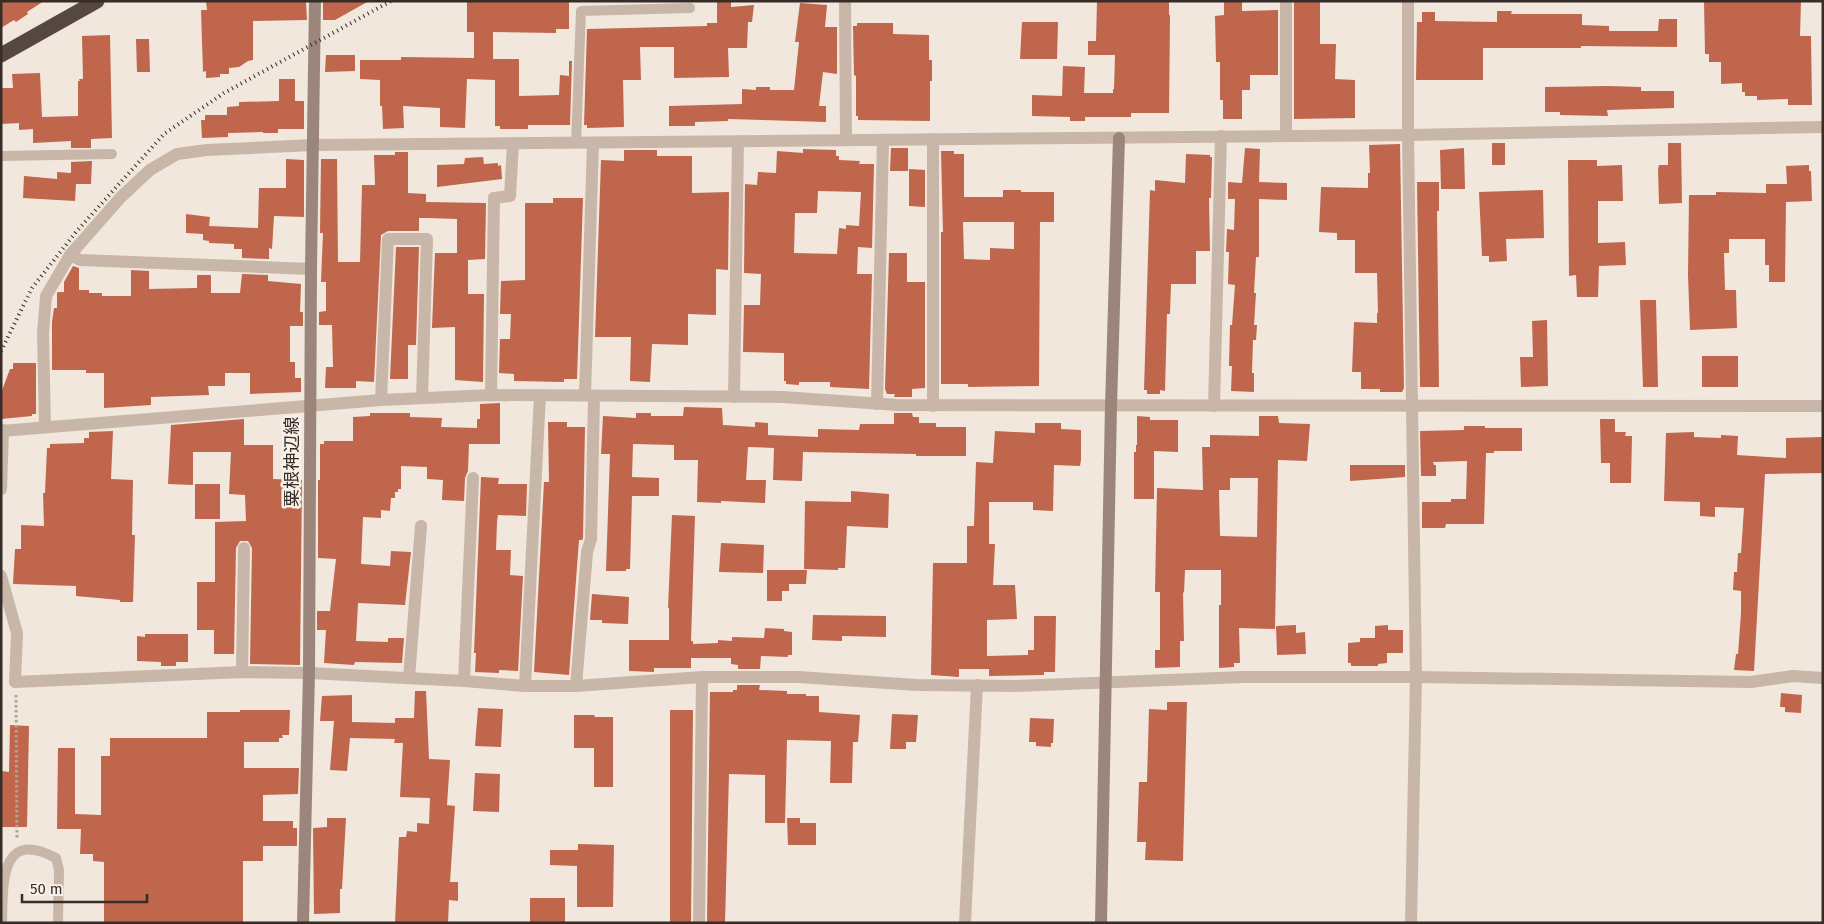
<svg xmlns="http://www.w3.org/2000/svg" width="1824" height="924" font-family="'Fira Sans','Noto Sans JP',sans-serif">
  <rect width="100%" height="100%" fill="#f1e7dd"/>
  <g fill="#bf664d" fill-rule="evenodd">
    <path d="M1,1H44L27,12L28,14L16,22L14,20L1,28Z"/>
    <path d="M206,1H306L307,20L253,21V60L248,61L239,67L229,68V74H220V77L206,78V71L203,72L201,10H207Z"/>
    <path d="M344,1H369L335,20H323V2Z"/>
    <path d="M467,1H569V29H556V33L493,32V59H519V96L559,95L560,75L569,76V61H572L570,125H528V129H500V126H495V80L467,79L465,128L440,127V108L403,106L404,128L383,129L382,106H380V80L360,79V60H401V57L474,58V32H467Z"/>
    <path d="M717,1H731V7L754,5L752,22H748L747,48H728L729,77L674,78V47H640L641,80H623L624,127L587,128V125H584L587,29L707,26V23H717Z"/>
    <path d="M1097,1H1169V15H1170L1169,113H1131V117H1085V121H1070V117L1032,116V95L1062,96L1063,66L1085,67L1084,93H1113V89H1114L1115,55H1088V41H1096Z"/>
    <path d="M1294,1H1320V44H1336L1335,79L1355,80V118L1294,119Z"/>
    <path d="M1704,1H1801L1800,36H1811L1812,105H1788V99L1757,100V96H1745V92H1742V83L1721,84V62H1709V54H1705Z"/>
    <path d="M1224,2H1242V11L1278,10V75H1250V90H1242V119H1223V100H1220V62H1216L1215,16L1224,15Z"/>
    <path d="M800,3L827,5L825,27H837V74L823,72L819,106H826V122L728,119V121L695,122V126H669V106L742,104V89L756,90V87H770V90H794L799,42H795Z"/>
    <path d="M1497,11H1512L1511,14H1582V25L1609,26V31H1658L1659,19H1677V47L1581,46V48H1483V80H1416L1417,22H1422V12H1435V21L1497,22Z"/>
    <path d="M1022,22H1058L1057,59H1020Z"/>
    <path d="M857,23H893V34L929,35V60H932V81H930V121L858,120V116H856V76L854,75L853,26H857Z"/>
    <path d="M110,35L112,138L91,139V148H71V141L33,143V129L19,130V123L1,124V88H13L12,74L40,73L42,117L78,116V81H80L79,79H83L82,36Z"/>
    <path d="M136,39H149L150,72H137Z"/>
    <path d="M326,55H355V71L325,72Z"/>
    <path d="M279,79H295V101H304V129H278V133H263V132L228,133V137L202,138L201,120H205V115H227V107L239,106V102L279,101Z"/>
    <path d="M1608,86L1641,87V91H1674V108L1607,110L1608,116L1560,115V112H1545V87Z"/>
    <rect x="1492" y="143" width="13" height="22"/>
    <path d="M1668,143H1681L1682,203L1659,204L1658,169L1659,165H1668Z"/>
    <path d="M1400,144L1404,388L1402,392H1380V389H1361V372H1352L1354,322L1377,323V313H1378L1377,273H1355V240H1337V233L1319,232L1321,187L1368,188V173H1370L1369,145Z"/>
    <path d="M891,148H908V171H890Z"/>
    <path d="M1245,148L1260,149L1259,182L1287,183V200L1259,199V257H1256L1254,293H1256L1254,325H1257L1256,340H1253L1252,373H1254V392L1231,391L1232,366H1229L1230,325H1232L1235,285L1228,284L1229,252H1226L1227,229L1234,230L1235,199H1228V182L1242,183Z"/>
    <path d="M1464,148L1465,189H1441L1440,150Z"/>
    <path d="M803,149L836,150V156H839V160L860,161L859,164H874L872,248L858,247L857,274H872L869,389L830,387V382H799V385L786,384V381H784V353L743,352L744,305H760L761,274L744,273L745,184L757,185L758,172L776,173L777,151L803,153ZM818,191L861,192L859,226L846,225V229L839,228L837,254L794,253L795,213H817Z"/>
    <path d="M624,150H657V156H692V193L729,192L728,270L716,269V315L688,314V345L652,344L650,382L630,381L631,337H595L601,160L624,161Z"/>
    <path d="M941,151H954V154H964V197H1003V190H1021V192H1054V222H1040L1039,386L968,387V384H941V232H943ZM963,222H1014V249L990,248V260L964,259Z"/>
    <path d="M395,152H408V193L426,194V202L486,203L485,259L468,260V294H484L483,382L455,380V327L432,328L435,253H457V219L428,218H419V231H388L381,235L374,382L356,381V388H325L326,367H333L332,325H319V312L326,311V282H321L323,233H320L321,159H337L338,262H360L362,185H375L374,155H395Z"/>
    <path d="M1186,154L1210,155V157H1212L1211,198H1209L1210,251H1196V284H1171L1170,314H1167L1165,391L1160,390V394H1147V390H1144L1150,190L1155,191V180L1185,183Z"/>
    <path d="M483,157L484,164L498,163V166L501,165L502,179L437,187V165L464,164L465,158Z"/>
    <path d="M286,159L304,160V217L274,216L272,249L269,248V259L242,258V249H234V244L209,243V241L203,240V234L186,233V214L210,217L209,226L258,228L259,188H286Z"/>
    <path d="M1568,160H1597V166L1622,165L1623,201H1598V243L1625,242L1626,265L1599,266L1598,297H1577L1576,275L1569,276Z"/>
    <path d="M92,161L91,184H76L75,201L23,198L24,176L57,179V172L71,173V162Z"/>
    <path d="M1809,165V171H1811L1812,201L1786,202L1785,282H1769V265H1765V239H1729V253H1724L1725,290H1736L1737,328L1690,330L1688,275L1689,195H1716V192L1766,193V184H1787L1786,166Z"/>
    <path d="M909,169L925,170V207L909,206Z"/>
    <path d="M1417,182H1439V211H1437L1439,387H1420Z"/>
    <path d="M1543,190L1544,238L1506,239L1507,261L1489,262V256H1482L1479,192Z"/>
    <path d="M553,198H583L577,379H564V382L514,381V374L499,373L500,339H510L511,314H500L501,281L525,280V203H553Z"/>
    <path d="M396,247H419L416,345H408V379H390Z"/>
    <path d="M889,253H907V282H925V388L912,389V397H894L895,394H887L885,389Z"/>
    <path d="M73,266L79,268V290H89V293H102V296H131V270L149,271V289L197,288V275H211V293H240L242,274L268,275V281L301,284L300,312H303V326H290V362H295V378H301V392L250,394V373H225V386H208L209,395L151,397V405L104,408V373H86V370H52V322L54,308H57V293L58,292H64V282Z"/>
    <path d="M1640,300H1656L1658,387H1643Z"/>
    <path d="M1547,320L1548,386L1521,387L1520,357H1533L1532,321Z"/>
    <rect x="1702" y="356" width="36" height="31"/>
    <path d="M13,363H36V414H32V416L1,419V393L10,369H13Z"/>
    <path d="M500,403V444H469L468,471L465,478L464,501L442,500L443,480L427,479V467L401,466V489H398V492H395V498H391L390,511L381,510V518L363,517L361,564L390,566L391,551L411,552L405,605L358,603L356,641L388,642V638H404L402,663L355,662L354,665L324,663L326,630H317V611H330L336,559L318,558V480H320V444H324V441H353V417L370,416V413H410V417L442,418L441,427L477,428V419H480V404Z"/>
    <path d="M684,407L722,408L723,425L755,427V422L768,423V435L818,437V429L859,430L860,424H894V413H912L913,417H919V423H936V427H966V456H916V454L803,452L802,481L773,480L774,448L748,447L746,480H766L765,503L721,501V503L697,502L698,460H674V445L633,444L632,477L659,478V496H632L630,569H626V571H606L610,454H601L603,416L636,418V413H651V416H683Z"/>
    <path d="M1137,416L1150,417V420H1178V452L1154,451V499H1134V452H1136V445H1137Z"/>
    <path d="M1259,416H1278L1279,423L1310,424L1307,461L1278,460L1275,629L1239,628L1240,663H1234V667L1219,668V605H1221V570H1185L1184,593L1183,592L1184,641H1180V667L1155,668V650H1160V592H1155L1157,488L1203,490L1202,447H1210V435L1259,436ZM1230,478H1258L1257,537L1220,536L1219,490H1230Z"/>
    <path d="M244,419V445H273V479L302,480L300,665L250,664L252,548L248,541H240L236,548L234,654H214V630H197V582H215V522L246,521L245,495L229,494L231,452H193V485L168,484L171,425Z"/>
    <path d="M1600,419H1615V432H1626L1625,436H1632L1631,483H1610V463H1601Z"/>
    <path d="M548,422H567V427H585L583,538L582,540H579L569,675L534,672L544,482H549Z"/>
    <path d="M1035,423H1061V429L1081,430V460L1080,466L1054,465L1053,511L1033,510V502H989V544H995L993,585H1015L1017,619L987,620V656L1028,655V650H1034V616H1056L1055,672H1044V675L989,676V669H959V677L931,675L933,563H967V526H974L976,462L993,463L995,431L1035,433Z"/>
    <path d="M1464,426H1485V428H1522V451H1494V453H1486L1484,524H1446L1445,528H1422V502H1451V499H1466L1467,461L1433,462L1434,465H1436V476H1421L1420,431L1464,430Z"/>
    <path d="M113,431L111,479L133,480L132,535H135L133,602H120V600L76,596V586L13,584L15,549H21V525L44,526L43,493H45L47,448H50V444L84,443V438H89V432Z"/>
    <path d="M1694,432V437L1721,438V435L1738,436L1737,455L1786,458V438L1823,437V473L1765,474L1754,671L1734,670L1736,654H1738L1741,613V591L1733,590L1734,572H1737L1738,553H1741L1744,508L1715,507V517L1700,516V502L1664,501L1666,433Z"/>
    <path d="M1350,465H1405V477L1350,481Z"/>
    <path d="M481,477L499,478L498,484H527L526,516L498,515L497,522L496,550H511L510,575L523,576L518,671L499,670V673L475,672L476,653H474Z"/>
    <rect x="195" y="484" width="25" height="35"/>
    <path d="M851,491L889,494L888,528L847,526L845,568H838V570L804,569L805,501L851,502Z"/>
    <path d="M672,515L695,516L691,641H693V644L718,643V640L732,641V637L764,638L765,628L784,629V631L792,632V655H788V657L761,656L760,669H738V665L731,664V658H691V668H654V672L629,671V640H669V608H668Z"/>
    <path d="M721,543L764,545L763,573L719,572Z"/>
    <path d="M767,570H807L806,584H789V591H782V601H767Z"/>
    <path d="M592,594L629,597L628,624L602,623V620H590Z"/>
    <path d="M813,615L886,616V637L842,636V641L812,640Z"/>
    <path d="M1296,625V633L1305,632L1306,654L1277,655L1276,626Z"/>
    <path d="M1388,625V630H1403V653H1387V663L1378,664V666H1351V663H1348V643L1360,642V638H1375V626Z"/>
    <path d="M145,634H188V662H176V666H161V662L137,661V636L145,637Z"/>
    <path d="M737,685H760L759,690L787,691V694H806V696H819V712L860,715L858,742H853L852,783H830L831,741L787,740L785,823H765V775L729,774L725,923H707L710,692H733V690H737Z"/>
    <path d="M415,691H426L429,759L450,760L447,805L455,806L450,882H458V901L449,900L448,923H395L399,837H406L407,831L417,832V823L429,824L430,798L400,797L403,743H394L395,739L350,738L347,771L330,770L334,721H320L322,696L352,695V722L395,723V718H414Z"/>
    <path d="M1781,693L1802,695L1801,713L1785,712V707H1780Z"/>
    <path d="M1167,702H1187L1183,861L1145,860L1146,842H1137L1139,782H1147L1149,709L1167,710Z"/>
    <path d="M478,708L503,709L501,747L475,746Z"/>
    <path d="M240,710H290L289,735H282L283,738H279V742H244V768H299L298,794L263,795V821H293V828H297V846H263V861H243V923H104V862L93,861V854H80L81,829H57L58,748H75V814L101,815V756H110V738H207V712H240Z"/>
    <path d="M670,710H693L691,923H670Z"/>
    <path d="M892,714L918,715L916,742H906V749H890Z"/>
    <path d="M574,715H594L595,717H613V787H594V748H574Z"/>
    <path d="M1030,718L1054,719L1053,743H1051V747L1036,746V742H1029Z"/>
    <path d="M10,725L29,726L27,827H1V771L9,772Z"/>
    <path d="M475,773L500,774L499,812L473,811Z"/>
    <path d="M327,818H346L342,889H340V913L314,914L313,828L327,827Z"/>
    <path d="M787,818H800V823H816V845H788Z"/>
    <path d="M578,844L614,845L613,907H577V866L550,865V850H578Z"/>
    <rect x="530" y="898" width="35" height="25"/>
  </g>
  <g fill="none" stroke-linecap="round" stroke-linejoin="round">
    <path stroke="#b4a194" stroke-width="3" stroke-dasharray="2.5 2.5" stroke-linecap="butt" d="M16,695L17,839"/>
    <g stroke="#c8b7a9" stroke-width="10">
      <path d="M576,143L581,11L690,8"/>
      <path d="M1,156L112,154"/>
      <path d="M2,923C3,883 0,828 56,858L59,870L58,923"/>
    </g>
    <g stroke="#c8b7a9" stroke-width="12">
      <path d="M845,1L846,140"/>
      <path d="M1408,1V135L1416,677L1411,923"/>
      <path d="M1286,136V1"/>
      <path d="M70,255L80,260L311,269"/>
      <path d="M491,395L494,198L510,196L513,143"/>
      <path d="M585,395L593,143"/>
      <path d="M734,397L738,141"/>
      <path d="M381,400L388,239H427L422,398"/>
      <path d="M877,404L883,140"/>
      <path d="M933,406V139"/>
      <path d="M1214,406L1221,136"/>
      <path d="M45,427L43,333L46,296L70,255L121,197L150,170L177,154L207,150L314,145L1408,135L1823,127"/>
      <path d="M1,431L381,400L491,395L783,397L897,405L1823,406"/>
      <path d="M1,489L3,430"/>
      <path d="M1,576L17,633L15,682L242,672L309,673L464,681L525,686H576L702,677H798L917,685L1016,686L1243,677H1416L1751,682L1793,676L1823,678"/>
      <path d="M242,672L244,548"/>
      <path d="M409,678L421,526"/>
      <path d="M464,681L473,478"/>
      <path d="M525,686L540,395"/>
      <path d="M576,686L587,552L591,539L594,396"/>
      <path d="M699,923L702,677"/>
      <path d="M965,923L977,685"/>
    </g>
    <g stroke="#9c867b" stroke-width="12">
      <path d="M303,923L309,673L311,269L315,1"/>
      <path d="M1101,923L1111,406L1119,138"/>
    </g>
    <path stroke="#564740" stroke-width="15" d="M1,55L97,1"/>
    <path stroke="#362d29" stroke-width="4" stroke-dasharray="1 4" stroke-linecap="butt" d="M1,351L32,288L76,232L164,134L224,93L391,1"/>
  </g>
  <g text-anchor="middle" stroke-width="5" stroke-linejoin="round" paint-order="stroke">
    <g font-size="18" fill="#362d29" stroke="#f9f1e9">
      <text transform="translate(292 462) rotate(-90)" y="6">粟根神辺線</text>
    </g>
  </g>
  <rect width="1824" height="924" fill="none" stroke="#362d29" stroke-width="5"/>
  <path d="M22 894v8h125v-8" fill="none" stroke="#362d29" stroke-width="2.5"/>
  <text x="30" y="894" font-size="15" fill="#362d29" stroke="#f9f1e9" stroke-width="4" paint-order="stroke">50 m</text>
</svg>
